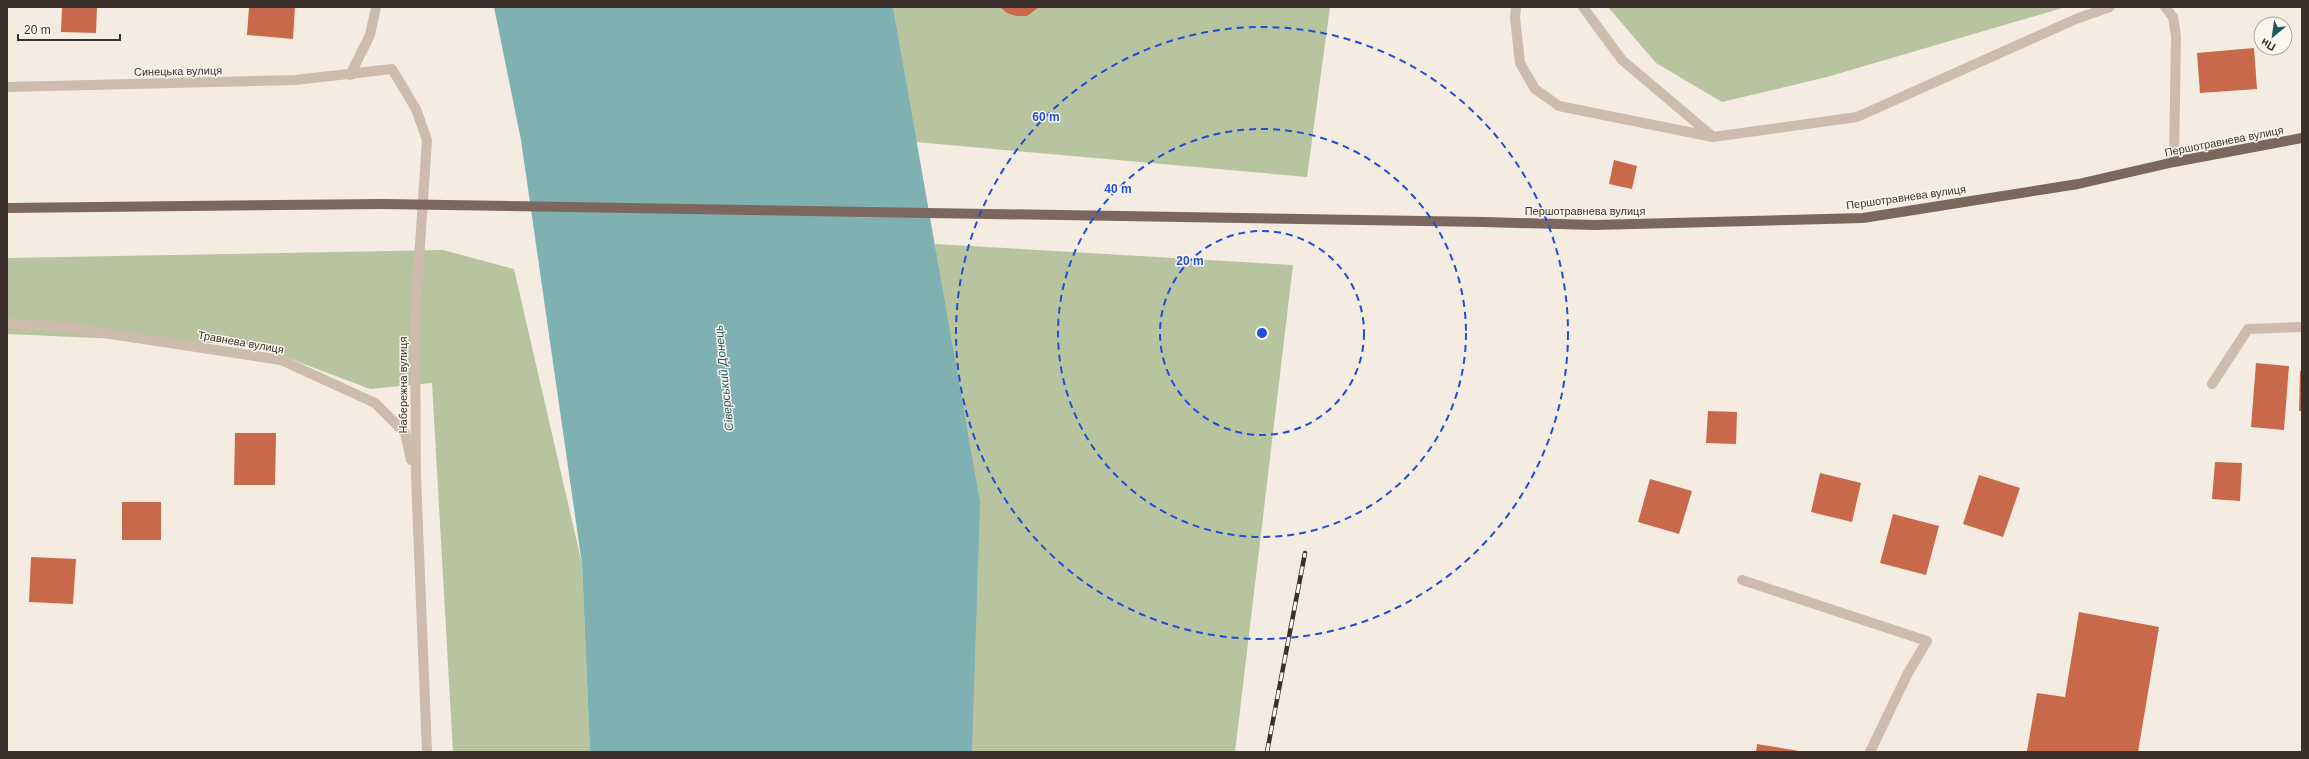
<svg xmlns="http://www.w3.org/2000/svg" width="2309" height="759" font-family="Helvetica,sans-serif">
  <rect width="100%" height="100%" fill="#f4ebe1"/>
  <g fill="#b8c4a0">
    <path d="M893,7H1330L1307,177L916,142Z"/>
    <path d="M1608,7H2066L1827,77L1722,102L1656,63Z"/>
    <path d="M935,244L1293,265L1235,752H972V718Z"/>
    <path d="M443,250L514,269L582,564L590,752H453L432,383L370,389L254,345L7,334V258Z"/>
  </g>
  <path fill="#7fb0b2" d="M494,7H893L980,502L972,752H590L582,564L521,140Z"/>
  <g fill="#c8694b">
    <path d="M62,7H97L96,33L61,32Z"/>
    <path d="M249,7H295L293,39L247,35Z"/>
    <path d="M1000,7H1039L1027,16H1016L1007,13Z"/>
    <path d="M2254,48L2257,89L2200,93L2197,53Z"/>
    <path d="M1614,160L1637,166L1632,189L1609,184Z"/>
    <path d="M2256,363L2289,366L2284,430L2251,427Z"/>
    <path d="M2300,371H2302V411H2299Z"/>
    <path d="M1708,411L1737,412L1736,444L1706,443Z"/>
    <path d="M235,433H276L275,485H234Z"/>
    <path d="M2215,462L2242,463L2240,501L2212,499Z"/>
    <path d="M1820,473L1861,483L1852,522L1811,512Z"/>
    <path d="M1979,475L2020,488L2003,537L1963,524Z"/>
    <path d="M1650,479L1692,491L1679,534L1638,522Z"/>
    <rect x="122" y="502" width="39" height="38"/>
    <path d="M1893,514L1939,526L1926,575L1880,563Z"/>
    <path d="M31,557L76,559L73,604L29,602Z"/>
    <path d="M2079,612L2159,627L2138,752L2027,751L2037,693L2065,697Z"/>
    <path d="M1757,744L1799,751V752H1756Z"/>
  </g>
  <g fill="none" stroke-linecap="round" stroke-linejoin="round">
    <g stroke="#cdbbac" stroke-width="10">
      <path d="M1516,7L1515,18L1520,63L1535,89L1559,106L1713,137L1857,117L2076,19L2110,7"/>
      <path d="M1583,7L1622,60L1712,136"/>
      <path d="M2165,7L2173,17L2176,36L2174,162"/>
      <path d="M350,75L370,35L376,7"/>
      <path d="M7,87L295,80L392,69L416,109L427,140L415,320L416,477L427,752"/>
      <path d="M7,323L65,327L281,360L375,403L405,433L411,460"/>
      <path d="M2212,384L2248,329L2302,327"/>
      <path d="M1742,580L1927,641L1908,673L1870,752"/>
    </g>
    <g stroke="#7d675c" stroke-width="10">
      <path d="M7,208L382,204"/>
      <path d="M1484,222L1594,225L1863,218L2078,184L2174,162L2302,138"/>
    </g>
    <defs>
      <path id="rail" d="M1267,752L1305,553"/>
    </defs>
    <use href="#rail" stroke="#3b302b" stroke-width="4.5"/>
    <use href="#rail" stroke="#fbf5ee" stroke-width="3" stroke-dasharray="9" stroke-linecap="butt"/>
    <path stroke="#7d675c" stroke-width="10" d="M382,204L1484,222"/>
  </g>
  <g fill="none" stroke="#1d4ed8" stroke-width="2" stroke-dasharray="7 5">
    <circle cx="1262" cy="333" r="102"/>
    <circle cx="1262" cy="333" r="204"/>
    <circle cx="1262" cy="333" r="306"/>
  </g>
  <g text-anchor="middle" stroke-width="3" stroke-linejoin="round" paint-order="stroke">
    <g font-size="11" fill="#3b302b" stroke="#fbf5ee">
      <text transform="translate(178 71) rotate(-1)" y="4">Синецька вулиця</text>
      <text transform="translate(2224 141) rotate(-11)" y="4">Першотравнева вулиця</text>
      <text transform="translate(1906 197) rotate(-8)" y="4">Першотравнева вулиця</text>
      <text x="1585" y="215">Першотравнева вулиця</text>
      <text transform="translate(241 342) rotate(10)" y="4">Травнева вулиця</text>
      <text transform="translate(403 385) rotate(-90)" y="4">Набережна вулиця</text>
    </g>
    <g font-size="12" font-style="italic" fill="#1f5a5e" stroke="#fbf5ee">
      <text transform="translate(724 378) rotate(-96)" y="4">Сіверський Донець</text>
    </g>
  </g>
  <circle cx="1262" cy="333" r="6" fill="#1d4ed8" stroke="#fbf5ee" stroke-width="2"/>
  <g font-size="12" text-anchor="middle" font-weight="bold" fill="#1d4ed8" stroke="#fbf5ee" stroke-width="3" stroke-linejoin="round" paint-order="stroke">
    <text x="1046" y="121">60 m</text>
    <text x="1118" y="193">40 m</text>
    <text x="1190" y="265">20 m</text>
  </g>
  <rect width="2309" height="759" fill="none" stroke="#3b302b" stroke-width="16"/>
  <g transform="translate(2273 36) rotate(209)"><circle r="19" fill="#fbf5ee" stroke="#aea6a0"/>
  <path d="M0-3L7 15L0 10L-7 15Z" fill="#1f5a5e"/>
  <text y="-6" font-size="11" font-weight="bold" text-anchor="middle" fill="#3b302b">Пн</text>
  </g>
  <path d="M18 34v6h102v-6" fill="none" stroke="#3b302b" stroke-width="2"/>
  <text x="24" y="34" font-size="12" fill="#3b302b" stroke="#fbf5ee" stroke-width="3" paint-order="stroke">20 m</text>
</svg>
